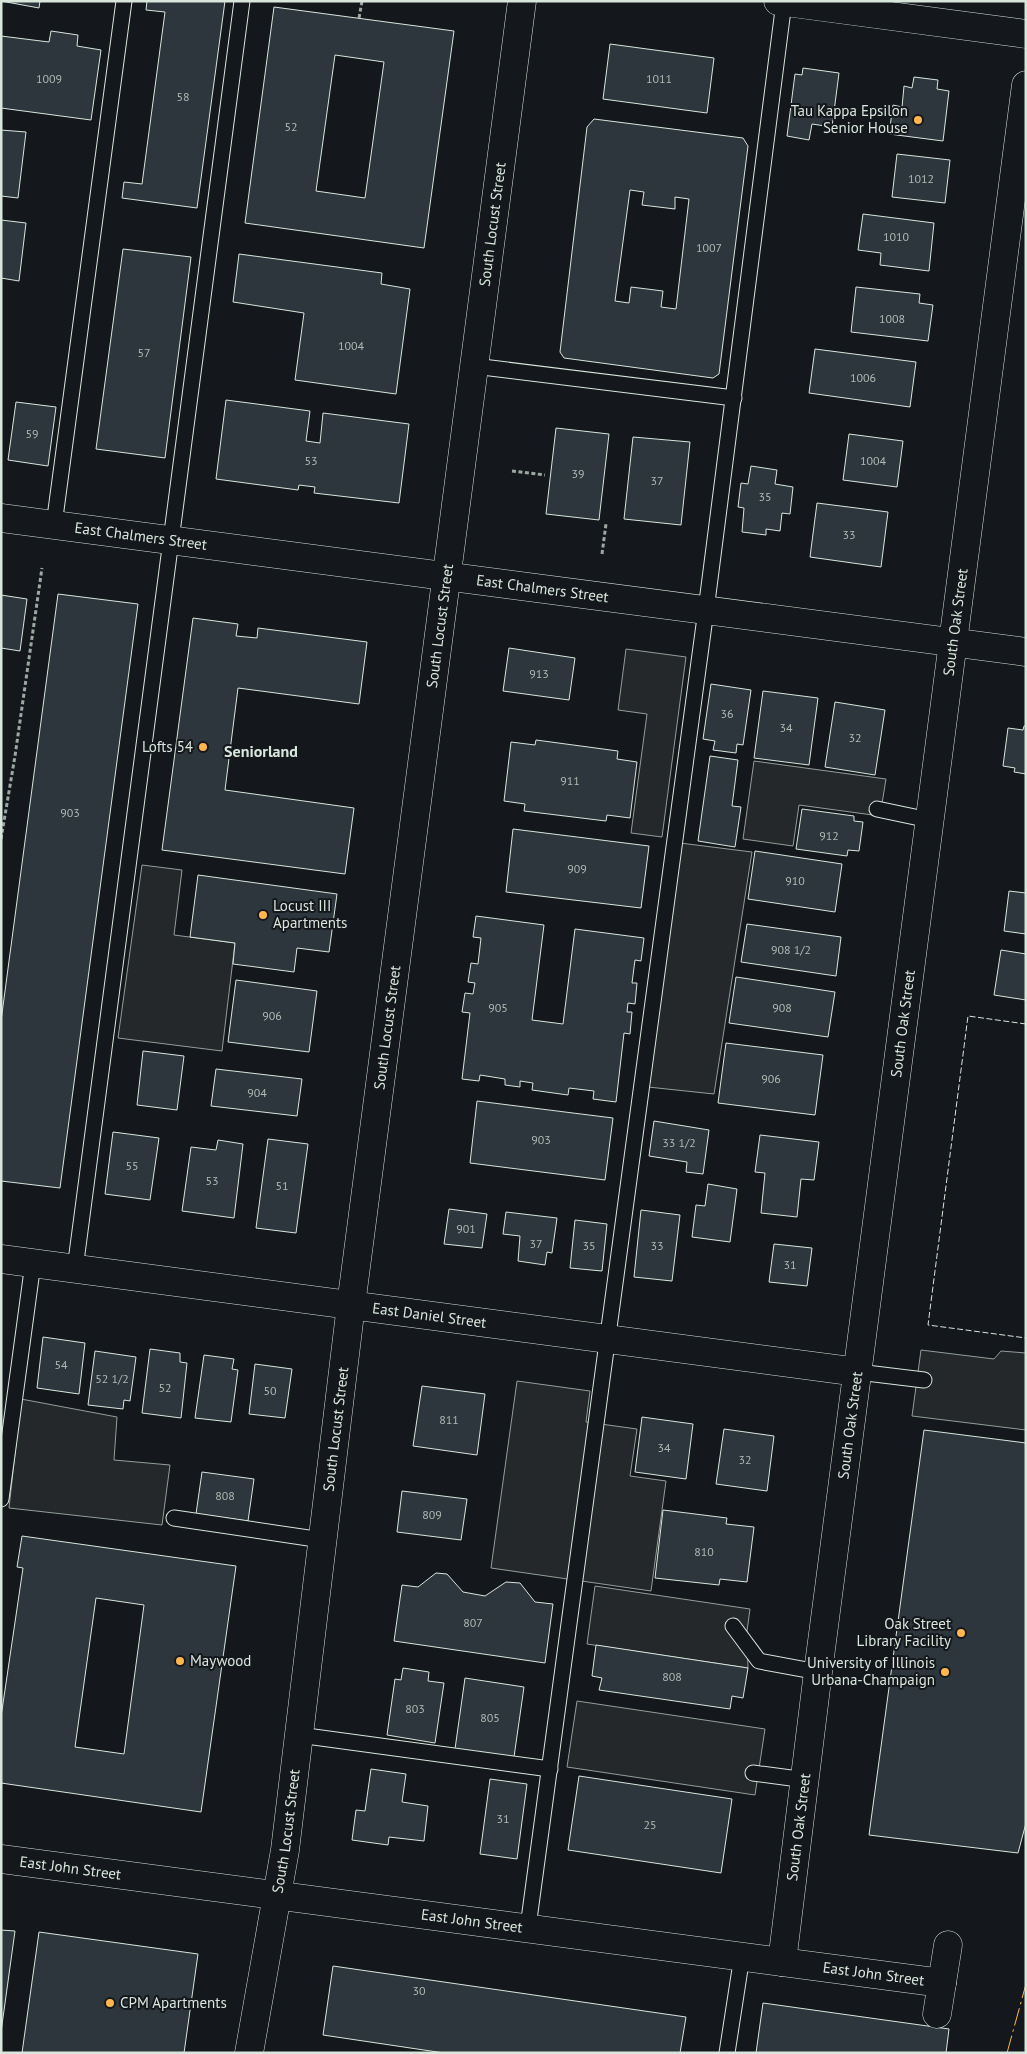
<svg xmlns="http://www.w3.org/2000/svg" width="1027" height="2054" font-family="'PT Sans',sans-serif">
  <rect width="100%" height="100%" fill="#14181c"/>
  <g fill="#24282b" stroke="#939e99">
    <path d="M626,649L686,657L662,837L631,833L647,714L618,710Z"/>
    <path d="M754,761L886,779L880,816L799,805L793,846L743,839Z"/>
    <path d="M680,843L752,852L714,1094L648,1087Z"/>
    <path d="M142,865L182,870L174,935L235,943L222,1051L118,1038Z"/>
    <path d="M921,1350L994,1359L1001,1351L1026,1353V1430L912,1416Z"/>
    <path d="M517,1381L590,1391L586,1422L637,1429L630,1476L666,1481L651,1591L491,1568Z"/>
    <path d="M21,1399L117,1417L114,1460L170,1465L162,1525L9,1508Z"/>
    <path d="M595,1586L750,1609L747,1631L748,1668L587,1644Z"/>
    <path d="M577,1701L765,1729L755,1795L567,1767Z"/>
  </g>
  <g fill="#2c363c" stroke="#d8e6dc" fill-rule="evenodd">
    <path d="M1,1H40L39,8Z"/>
    <path d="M147,1H225L197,208L122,198L124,182L142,184L165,12L146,10Z"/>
    <path d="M274,7L454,31L424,248L245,223ZM335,55L384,62L365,198L316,191Z"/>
    <path d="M51,31L78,35L77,46L101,50L91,120L1,108V36L49,42Z"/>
    <path d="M610,44L714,58L707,113L603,99Z"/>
    <path d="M803,68L839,73L832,127L812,124L809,140L787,136L795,74L802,75Z"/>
    <path d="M914,77L938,80L937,89L949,91L943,141L889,134L893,105L902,107L904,86L912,88Z"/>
    <path d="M594,119L743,138L748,146L719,374L713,378L564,358L560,352L587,127ZM630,190L644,192L642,205L675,209V197L689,199L676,309L661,307L663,291L631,287L629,303L615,301Z"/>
    <path d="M1,130L26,132L18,198L1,196Z"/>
    <path d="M897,154L950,160L945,203L892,197Z"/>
    <path d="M863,214L934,223L929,271L880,265L881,253L858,250Z"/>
    <path d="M1,220L26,223L19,281L1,278Z"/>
    <path d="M123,249L191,257L165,458L96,449Z"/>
    <path d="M239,254L382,273L381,284L410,289L396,394L295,380L304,313L233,302Z"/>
    <path d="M856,287L920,294L919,303L933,305L928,341L851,332Z"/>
    <path d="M815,349L916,362L910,407L809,393Z"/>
    <path d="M226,400L310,411L306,441L320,443L323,413L409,424L399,503L314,493L315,487L299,485L298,490L216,479Z"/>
    <path d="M16,402L56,407L48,466L8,460Z"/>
    <path d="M556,428L609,434L599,520L546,514Z"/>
    <path d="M849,434L903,441L897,487L843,480Z"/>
    <path d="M633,437L690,442L681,525L624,519Z"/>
    <path d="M751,466L777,470L775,484L793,487L790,514L782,513L780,531L766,529V535L742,532L744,508L738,507L741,483L748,484Z"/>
    <path d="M817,503L888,512L881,567L810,557Z"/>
    <path d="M58,594L138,604L60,1188L1,1181V1021Z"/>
    <path d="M1,595L27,599L20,651L1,648Z"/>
    <path d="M193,618L238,624L236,636L257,638L258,628L367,642L359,704L238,688L225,790L354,808L345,874L162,850Z"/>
    <path d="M509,648L575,658L569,700L503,691Z"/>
    <path d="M711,684L751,690L743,745L737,744L736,753L713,750L715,741L703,739Z"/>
    <path d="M763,691L818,698L809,765L754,758Z"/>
    <path d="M835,702L885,710L875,775L825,767Z"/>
    <path d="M1024,726H1026V774L1014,772L1015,768L1003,766L1008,728L1023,730Z"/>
    <path d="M536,740L618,751L617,759L637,762L630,818L607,815L606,821L524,811L525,804L504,801L511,742L535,745Z"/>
    <path d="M710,756L738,760L732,806L741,807L735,847L698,841Z"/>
    <path d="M802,809L854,816V821L863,822L859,851L848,850L847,856L796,849Z"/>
    <path d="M513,829L649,846L641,908L506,892Z"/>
    <path d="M755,851L842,864L835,912L748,899Z"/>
    <path d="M198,875L337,894L329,952L297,948L294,972L233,964L235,943L190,937Z"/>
    <path d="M1009,891L1026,893V934L1004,931Z"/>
    <path d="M476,916L544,925L532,1020L563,1024L575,929L644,938L641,961L635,960L632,983H637L635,1004L628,1003L627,1012H632L630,1034L624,1033L616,1102L593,1099L594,1091L569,1088L568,1095L532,1090L533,1083L520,1081V1087L505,1085V1079L480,1075L479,1081L462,1079L470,1013L462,1012L465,993L473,994L475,983L468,982L471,963L478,964L481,938L473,937Z"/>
    <path d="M747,924L841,937L836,976L741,962Z"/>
    <path d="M1001,950L1026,954V1000L994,995Z"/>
    <path d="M736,977L835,992L828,1037L729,1023Z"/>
    <path d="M236,980L317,991L309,1052L228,1042Z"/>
    <path d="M726,1043L823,1055L815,1115L718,1103Z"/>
    <path d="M143,1051L184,1056L177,1110L137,1105Z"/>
    <path d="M216,1069L302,1079L297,1116L211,1106Z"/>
    <path d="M477,1101L613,1118L605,1180L470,1163Z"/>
    <path d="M654,1121L709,1130L703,1174L686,1172L687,1162L649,1156Z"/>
    <path d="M113,1132L159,1138L150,1200L105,1194Z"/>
    <path d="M760,1135L819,1142L814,1180L801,1179L797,1217L761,1213L765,1173L755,1172Z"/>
    <path d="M268,1139L308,1144L296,1233L256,1228Z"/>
    <path d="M218,1140L243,1144L234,1218L182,1211L191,1147L216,1150Z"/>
    <path d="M708,1184L737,1189L730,1242L692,1237L696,1205L705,1206Z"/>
    <path d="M449,1209L487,1214L482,1248L444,1244Z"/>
    <path d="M641,1210L680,1215L672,1281L634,1277Z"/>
    <path d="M506,1212L557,1218L552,1253L547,1252L545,1265L518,1261L520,1236L503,1234Z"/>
    <path d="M575,1220L607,1224L602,1271L570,1268Z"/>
    <path d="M774,1244L812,1248L807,1286L769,1282Z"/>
    <path d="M43,1337L85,1343L79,1394L37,1388Z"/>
    <path d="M150,1349L180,1353V1362L187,1363L181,1418L142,1413Z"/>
    <path d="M95,1351L136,1357L130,1401L124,1400L123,1409L88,1405Z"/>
    <path d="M204,1355L234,1359L232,1369L238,1370L231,1422L195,1418Z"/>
    <path d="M255,1364L292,1369L285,1418L249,1414Z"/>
    <path d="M422,1386L485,1394L477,1455L413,1446Z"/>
    <path d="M642,1417L693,1424L686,1479L635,1472Z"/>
    <path d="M724,1429L774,1436L767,1491L716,1484Z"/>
    <path d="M924,1430L1026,1443V1823L1018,1853L869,1835Z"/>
    <path d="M202,1472L254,1479L248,1521L196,1514Z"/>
    <path d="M402,1491L467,1499L461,1540L397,1532Z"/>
    <path d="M663,1510L727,1518L726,1524L754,1527L747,1582L720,1579L719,1585L655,1578Z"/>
    <path d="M22,1536L236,1566L201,1812L1,1783V1717L23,1568L17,1567ZM96,1598L144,1605L124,1754L75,1747Z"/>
    <path d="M436,1573L447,1574L463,1592L485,1596L506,1582L520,1583L535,1602L553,1604L545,1663L394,1641L402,1585L418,1587Z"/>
    <path d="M596,1645L748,1668L743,1698L732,1696L730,1709L599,1690L602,1678L592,1676Z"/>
    <path d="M403,1668L429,1672L428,1681L444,1683L435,1743L387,1735L395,1679L401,1680Z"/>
    <path d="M465,1678L524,1687L514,1757L455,1749Z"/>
    <path d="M371,1769L406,1774L402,1802L428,1806L424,1841L389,1837L388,1845L352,1840L356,1810L365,1811Z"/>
    <path d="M579,1776L732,1799L721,1873L568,1850Z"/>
    <path d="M490,1779L527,1784L517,1859L480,1854Z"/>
    <path d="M1,1930L15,1931L1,2032Z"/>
    <path d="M39,1932L198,1954L184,2053H22Z"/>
    <path d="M333,1966L686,2017L680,2053H444L323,2035Z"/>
    <path d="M763,2003L949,2029L946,2053H756Z"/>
  </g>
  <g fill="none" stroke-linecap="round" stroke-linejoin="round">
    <defs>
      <g id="lane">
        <path d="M474,366L734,398"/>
        <path d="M54,525L124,1"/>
        <path d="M877,809L929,820"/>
        <path d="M75,1269L242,1"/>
        <path d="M858,1372L924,1380"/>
        <path d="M1,1499L33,1263"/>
        <path d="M174,1518L322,1540"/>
        <path d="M733,1626L759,1661L818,1672"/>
        <path d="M299,1735L550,1769"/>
        <path d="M753,1773L806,1780"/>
        <path d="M528,1927L706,610L784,2"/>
        <path d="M727,2053L742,1956"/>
      </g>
      <g id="street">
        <path d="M778,1L1026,34"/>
        <path id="s1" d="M1,518L1026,652"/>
        <path id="s2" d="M1,1259L858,1372"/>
        <path id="s3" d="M1,1859L942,1983"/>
        <path id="s4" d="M782,1962L818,1672L1026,85"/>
        <path d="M937,2014L948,1945"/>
        <path id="s5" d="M249,2053L285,1850L351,1305L522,1"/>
      </g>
    </defs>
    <use href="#lane" stroke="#d8e6dc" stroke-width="17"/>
    <use href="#street" stroke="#d8e6dc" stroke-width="29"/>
    <g stroke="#9da8a2" stroke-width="3" stroke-dasharray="4 2.5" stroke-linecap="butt">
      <path d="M359,18L362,1"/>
      <path d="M512,471L545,475"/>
      <path d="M602,554L606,524"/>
      <path d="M1,839L15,756L42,568"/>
    </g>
    <use href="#lane" stroke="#14181c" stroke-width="15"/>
    <use href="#street" stroke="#14181c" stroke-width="28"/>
    <path stroke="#d8e6dc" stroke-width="1" stroke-dasharray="6 2.5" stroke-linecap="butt" d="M1026,1024L968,1016L928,1325L1026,1338"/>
    <path stroke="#ffb74d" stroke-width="1" stroke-dasharray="18 4 2.5 4" stroke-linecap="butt" d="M1007,2053L1026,1984"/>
  </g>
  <g fill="#ffb74d" stroke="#14181c" stroke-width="2">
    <circle cx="918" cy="120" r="5"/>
    <circle cx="203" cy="747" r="5"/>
    <circle cx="263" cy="915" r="5"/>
    <circle cx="961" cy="1633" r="5"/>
    <circle cx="180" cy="1661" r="5"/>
    <circle cx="945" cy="1672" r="5"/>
    <circle cx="110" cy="2003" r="5"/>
  </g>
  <g text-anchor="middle" stroke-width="4" stroke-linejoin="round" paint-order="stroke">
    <g font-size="12" fill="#adbab4">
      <text x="49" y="83">1009</text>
      <text x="659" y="83">1011</text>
      <text x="183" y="101">58</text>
      <text x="291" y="131">52</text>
      <text x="921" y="183">1012</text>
      <text x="896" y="241">1010</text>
      <text x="709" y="252">1007</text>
      <text x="892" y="323">1008</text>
      <text x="351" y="350">1004</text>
      <text x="144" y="357">57</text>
      <text x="863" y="382">1006</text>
      <text x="32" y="438">59</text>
      <text x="311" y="465">53</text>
      <text x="873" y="465">1004</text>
      <text x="578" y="478">39</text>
      <text x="657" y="485">37</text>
      <text x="765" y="501">35</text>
      <text x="849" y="539">33</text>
      <text x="539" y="678">913</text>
      <text x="727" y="718">36</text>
      <text x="786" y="732">34</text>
      <text x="855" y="742">32</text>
      <text x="570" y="785">911</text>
      <text x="70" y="817">903</text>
      <text x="829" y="840">912</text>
      <text x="577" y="873">909</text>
      <text x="795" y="885">910</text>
      <text x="791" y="954">908 1/2</text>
      <text x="498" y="1012">905</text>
      <text x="782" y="1012">908</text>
      <text x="272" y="1020">906</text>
      <text x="771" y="1083">906</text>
      <text x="257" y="1097">904</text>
      <text x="541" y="1144">903</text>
      <text x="679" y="1147">33 1/2</text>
      <text x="132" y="1170">55</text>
      <text x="212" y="1185">53</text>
      <text x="282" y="1190">51</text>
      <text x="466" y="1233">901</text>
      <text x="536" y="1248">37</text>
      <text x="589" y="1250">35</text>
      <text x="657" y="1250">33</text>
      <text x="790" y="1269">31</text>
      <text x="61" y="1369">54</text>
      <text x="112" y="1383">52 1/2</text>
      <text x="165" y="1392">52</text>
      <text x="270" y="1395">50</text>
      <text x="449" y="1424">811</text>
      <text x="664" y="1452">34</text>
      <text x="745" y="1464">32</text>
      <text x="225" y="1500">808</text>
      <text x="432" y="1519">809</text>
      <text x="704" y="1556">810</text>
      <text x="473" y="1627">807</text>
      <text x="672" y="1681">808</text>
      <text x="415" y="1713">803</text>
      <text x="490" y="1722">805</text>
      <text x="503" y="1823">31</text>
      <text x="650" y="1829">25</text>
      <text x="419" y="1995">30</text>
    </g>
    <g font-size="15" fill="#d8e6dc" stroke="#14181c" text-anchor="end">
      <text x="908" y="116">Tau Kappa Epsilon<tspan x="908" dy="17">Senior House</tspan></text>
      <text x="193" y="752">Lofts 54</text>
      <text x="273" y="911" text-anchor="start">Locust III<tspan x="273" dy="17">Apartments</tspan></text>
      <text x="951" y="1629">Oak Street<tspan x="951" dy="17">Library Facility</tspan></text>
      <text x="190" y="1666" text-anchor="start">Maywood</text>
      <text x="935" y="1668">University of Illinois<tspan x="935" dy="17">Urbana-Champaign</tspan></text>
      <text x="120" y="2008" text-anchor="start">CPM Apartments</text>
    </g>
    <g font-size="15" fill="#d8e6dc" stroke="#14181c">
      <text dy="5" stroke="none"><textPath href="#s5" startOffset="1845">South Locust Street</textPath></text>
      <text dy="5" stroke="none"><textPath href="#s1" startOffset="141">East Chalmers Street</textPath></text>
      <text dy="5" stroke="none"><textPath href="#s1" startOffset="546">East Chalmers Street</textPath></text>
      <text dy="5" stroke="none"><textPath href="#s4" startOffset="1351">South Oak Street</textPath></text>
      <text dy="5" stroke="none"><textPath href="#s5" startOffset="1440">South Locust Street</textPath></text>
      <text dy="5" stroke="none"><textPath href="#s4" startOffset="946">South Oak Street</textPath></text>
      <text dy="5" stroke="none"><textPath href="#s5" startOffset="1035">South Locust Street</textPath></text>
      <text dy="5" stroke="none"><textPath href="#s2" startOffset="432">East Daniel Street</textPath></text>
      <text dy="5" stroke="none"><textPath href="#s4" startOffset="541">South Oak Street</textPath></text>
      <text dy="5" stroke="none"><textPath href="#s5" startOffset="630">South Locust Street</textPath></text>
      <text dy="5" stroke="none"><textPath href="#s4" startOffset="136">South Oak Street</textPath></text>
      <text dy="5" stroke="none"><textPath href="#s5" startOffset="225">South Locust Street</textPath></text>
      <text dy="5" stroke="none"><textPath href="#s3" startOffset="70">East John Street</textPath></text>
      <text dy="5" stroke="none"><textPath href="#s3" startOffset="475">East John Street</textPath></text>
      <text dy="5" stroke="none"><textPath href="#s3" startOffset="880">East John Street</textPath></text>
    </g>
    <g font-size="16" font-weight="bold" fill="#d8e6dc" stroke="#14181c">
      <text x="261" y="757">Seniorland</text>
    </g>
  </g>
  <rect width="1027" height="2054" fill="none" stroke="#d8e6dc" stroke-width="5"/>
</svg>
